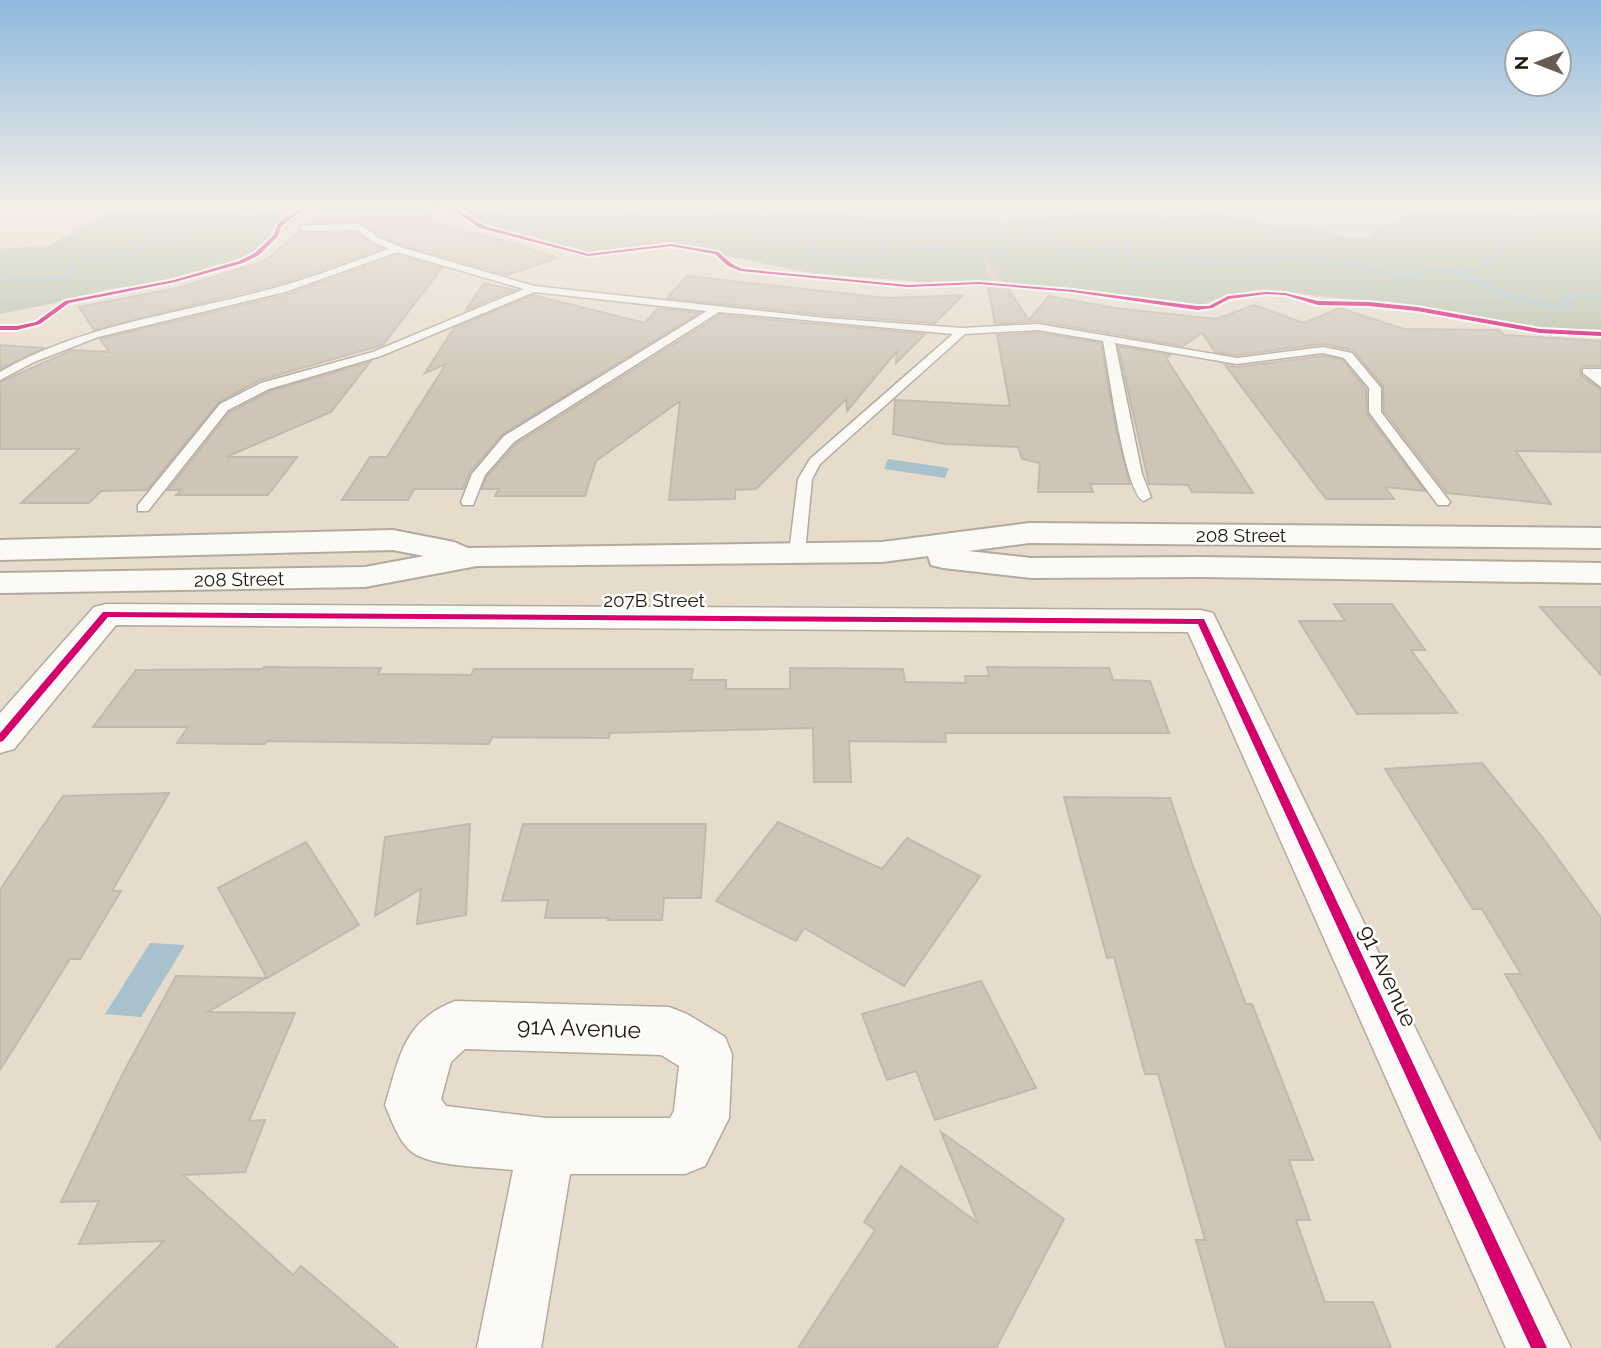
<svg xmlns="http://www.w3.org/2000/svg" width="1601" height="1348" font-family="Raleway,sans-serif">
  <rect width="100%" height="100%" fill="#e7dccc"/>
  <path fill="#d2dac4" d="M815,206H1399H1396L1410,222C1377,235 1362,241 1327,231L1185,216L1164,217L1149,211C1038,215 925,236 815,206Z"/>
  <g fill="#b7c1a9">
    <path d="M123,206H310L259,254L177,282L107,289L90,296L0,314V249L49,245Z"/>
    <path d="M446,206H815L854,216L1004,222L1080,213L1149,211L1164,217L1216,213L1266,224L1321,229L1347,237H1370L1379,224L1409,222L1394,206H1601V331L1539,328L1415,307L1260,289L1223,297L1199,306L1164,301L811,273L671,245L583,256L490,228L463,211Z"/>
  </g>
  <g fill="#a8c1cc">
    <path d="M888,459L949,468L945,478L884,469Z"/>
    <path d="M150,943L185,945L141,1017L105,1014Z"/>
  </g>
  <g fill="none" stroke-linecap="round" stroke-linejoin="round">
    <g fill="#a8c1cc" fill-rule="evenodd">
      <path d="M239,206H246L255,213C239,231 215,225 193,230C173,235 156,247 137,253C116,260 93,257 74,270L76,274L71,278L9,282L0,276V271L11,278L67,275L69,274L68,268L90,258L131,251L185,229L233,222L248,213Z"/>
      <path d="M510,206H520L535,210L596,206L601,209L598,213L633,215L677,210L695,214L741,215L752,219L782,239L804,244L817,251L858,258L881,255L882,249L893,244L1002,252L996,244C1010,233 1040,237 1056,244C1064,247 1072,254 1082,254C1101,254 1106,240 1130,248L1134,260L1161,264L1185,258L1234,260L1297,255L1351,262L1398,276L1413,277L1428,269L1440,268L1463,272L1483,264L1493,249L1513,233L1514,221L1511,213L1531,206H1541L1516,215L1520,221L1518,235L1497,251L1487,266L1469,274L1506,293L1562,306L1566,305L1560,296L1564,294H1601V298H1569L1574,306L1562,310L1502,296L1462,276L1440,272L1430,273L1414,281L1397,280L1350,266L1297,259L1234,264L1185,262L1161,268L1129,263L1125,250C1108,245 1097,258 1081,258C1071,258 1063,252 1055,248C1040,241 1020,240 1004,243L1003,244L1009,252L1004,256L894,248L887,251L886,258L858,262L813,254L800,246L778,241L748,221L740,219L695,218L677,214L633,219L596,217L591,214L594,210L535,214Z"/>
    </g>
  </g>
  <g fill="#cec5b7" stroke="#c2b9ad" stroke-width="2">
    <path d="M326,207L436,214L425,221L512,243L557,258L507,275L401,245L378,235L360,221L309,222Z"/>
    <path d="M300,231L304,234L357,233L382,249L278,284L94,330L79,307L178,288L265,261Z"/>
    <path d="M981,248L1029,320L1049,296L1115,308L1216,319L1254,305L1304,323L1340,308L1404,329L1499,330L1504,335L1601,341V366H1583L1580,369L1581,375L1601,390V452L1516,451L1551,504L1447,493L1384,411L1383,386L1353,350L1323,344L1237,355L1215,352L1202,333L1183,346L1038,321L995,324Z"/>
    <path d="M397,255L442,268L383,345L260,380L219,402L147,490L101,491L89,503H21L79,449H0V382L72,350L109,352L100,339L286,295Z"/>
    <path d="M687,276L887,298L963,295L935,323L826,315L667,298Z"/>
    <path d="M484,283L514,290L466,310Z"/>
    <path d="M533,295L645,323L658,308L699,313L503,434L470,472L463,489H414L408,500H342L370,457H387L446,364L425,373L454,328Z"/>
    <path d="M720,315L925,334L896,363L897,351L847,411L846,399L756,489L735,490V499L669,500L680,401L596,461L585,496H495L499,489H482L487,476L516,444Z"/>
    <path d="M1038,333L1101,343L1116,429L1130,484H1090L1093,492H1038L1040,463L1022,459L1018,447L945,444L893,434L895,400L1010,406L997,335Z"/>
    <path d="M0,345L44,348L0,369Z"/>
    <path d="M1118,346L1170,355L1166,358L1253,493L1192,492L1188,485L1149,484Z"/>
    <path d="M1323,356L1343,360L1366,389L1367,414L1425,491L1385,487L1394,499H1326L1225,365L1237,367Z"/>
    <path d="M370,362L331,412L226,457H297L268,495H176L181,490H168L230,412L270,391Z"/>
    <path d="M1334,604H1392L1425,650H1411L1457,713L1357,714L1299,621H1345Z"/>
    <path d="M1540,607H1601V675Z"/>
    <path d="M264,667L381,668L378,674L471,675L474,669H693L691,680H726V689H790V668L903,669L905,682L966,683L965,676H989L987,667L1109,668L1113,680L1150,681L1169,733H945L946,742L849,741L851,782H814L813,728L610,733L609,738L492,737L489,744L267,741L265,744L177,743L188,727H93L136,670L263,669Z"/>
    <path d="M1482,763L1543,838L1601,918V1140L1505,974H1521L1482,909H1473L1385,769Z"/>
    <path d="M169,793L112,891H121L80,959H70L0,1070V890L63,796Z"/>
    <path d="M1064,797L1170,798L1193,866L1246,1004H1252L1313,1160H1289L1310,1220H1296L1325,1302H1373L1391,1348H1226L1196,1240H1205L1158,1074H1145L1114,957L1107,958Z"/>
    <path d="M778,822L882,869L907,838L980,876L904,986L804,928L796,941L716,901Z"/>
    <path d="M470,824L466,915L417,924L421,889L375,916L385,837Z"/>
    <path d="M523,824H706L701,898H664L662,920H608L609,918H545L548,900L502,901Z"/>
    <path d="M306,842L359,925L267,978L218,888Z"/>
    <path d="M176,976L266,978L208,1012L295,1013L249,1121L265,1120L245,1172L183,1175L293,1275L301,1266L398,1348H56L164,1241L79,1244L99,1201L61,1202L122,1075Z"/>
    <path d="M981,981L1036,1088L935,1120L916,1071L887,1080L862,1014Z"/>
    <path d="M941,1132L1064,1219L996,1348H798L875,1230L864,1222L901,1166L978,1223Z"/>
  </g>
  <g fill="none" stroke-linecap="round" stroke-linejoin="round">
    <defs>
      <g id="lane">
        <path d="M360,224L377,237L400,247L534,286L826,318L962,328L1038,324L1237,358L1323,347L1352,353L1381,388V412L1450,502L1448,505H1438L1369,412V388L1344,358L1323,353L1237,364L1115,343L1142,474L1151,497L1144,501C1125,496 1108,365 1103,341L1038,330L965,334L820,464L812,479L805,553L802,556H792L789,553L798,479L810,459L953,334L719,312L514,442L485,475L473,505H463L461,502L472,474L504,436L707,311L534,292L381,356L269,389L228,410L148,511H138V505L220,404L261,383L373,352L524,289L397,252L285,292L98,337L34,362L0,380V372C82,325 173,315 263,291C306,280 347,264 389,249L371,241L358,230L304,231L300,228L304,225Z"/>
        <path d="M1583,369H1601V387L1583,373Z"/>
      </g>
      <g id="street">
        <path d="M106,604L1201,610L1213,613L1571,1348H1506L1188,632L116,625L14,749L0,753V713L94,607Z"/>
        <path d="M455,1001L669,1007L687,1014L725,1037L732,1054L729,1118L705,1166L685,1174H570L541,1348H477L513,1170C488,1167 431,1167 412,1152C399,1142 391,1119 385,1105C400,1057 402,1022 455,1001ZM465,1049L661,1055L679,1066L674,1111L670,1118H546L446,1106L441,1099L451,1062Z"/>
      </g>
      <path id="secondary" d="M1029,523L1601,528V548L1029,543L968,551L1031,558L1199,557L1601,563V583L1199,577L1031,578L943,568L931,565L928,556L882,562L477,566L365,587L0,593V573L365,567L424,556L393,550L0,560V540L393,530L454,542L468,548L882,542Z"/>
    </defs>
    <use href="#lane" stroke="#b3aa9e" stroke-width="3"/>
    <use href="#street" stroke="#b3aa9e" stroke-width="3"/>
    <use href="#secondary" stroke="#b3aa9e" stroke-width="4"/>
    <use href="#lane" fill="#fbfaf7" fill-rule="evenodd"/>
    <use href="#street" fill="#fbfaf7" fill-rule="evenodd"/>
    <use href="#secondary" fill="#fbfaf7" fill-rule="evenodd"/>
    <defs>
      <g id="cycleway">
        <path d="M311,206H318L300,212L289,220L281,227L278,236L259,255L243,263L175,282L69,303L40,324L17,330H0V326H17L36,322L65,301L174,280L239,261L255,253L274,235L277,225L285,218L298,210Z"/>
        <path d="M420,206H435L457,209L484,226L588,254L671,244L718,252L732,264L742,269L908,285L979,282L1073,290L1197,306H1209L1228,296L1266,292L1285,293L1318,301L1369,302L1417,307L1540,329L1601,332V336L1540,333L1417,311L1369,306L1318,305L1285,295L1266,294L1229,299L1212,308L1197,310L1073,292L979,284L908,287L741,271L728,266L715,254L671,246L588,256L480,228L455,211Z"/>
        <path d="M103,612L1204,619L1547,1348H1531L1198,624L108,617L3,741L0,742V733Z"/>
      </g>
    </defs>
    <use href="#cycleway" stroke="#fff" stroke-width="4"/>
    <use href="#cycleway" fill="#d6006c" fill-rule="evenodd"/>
  </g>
  <linearGradient id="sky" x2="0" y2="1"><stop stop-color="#8eb9dd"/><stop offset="0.52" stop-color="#f4efe8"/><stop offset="1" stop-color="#f4efe8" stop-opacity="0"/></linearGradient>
  <rect width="1601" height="395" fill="url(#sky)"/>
  <g text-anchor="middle" stroke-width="5" stroke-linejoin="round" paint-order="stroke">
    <g font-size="19" fill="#1f180d" stroke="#fff">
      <text x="1241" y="542">208 Street</text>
      <text transform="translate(239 579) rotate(-1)" y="7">208 Street</text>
      <text x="654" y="607">207B Street</text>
    </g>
    <g font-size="23" fill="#1f180d" stroke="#fff">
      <text transform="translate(1388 976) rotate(65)" y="8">91 Avenue</text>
      <text transform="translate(579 1028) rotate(2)" y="8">91A Avenue</text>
    </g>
  </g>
  <g transform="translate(1538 63) rotate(270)"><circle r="33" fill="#ffffff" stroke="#a5a39e" stroke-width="2"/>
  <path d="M0-5L12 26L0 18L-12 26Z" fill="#655d50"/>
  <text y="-10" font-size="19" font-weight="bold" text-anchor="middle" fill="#1f180d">N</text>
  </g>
</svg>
